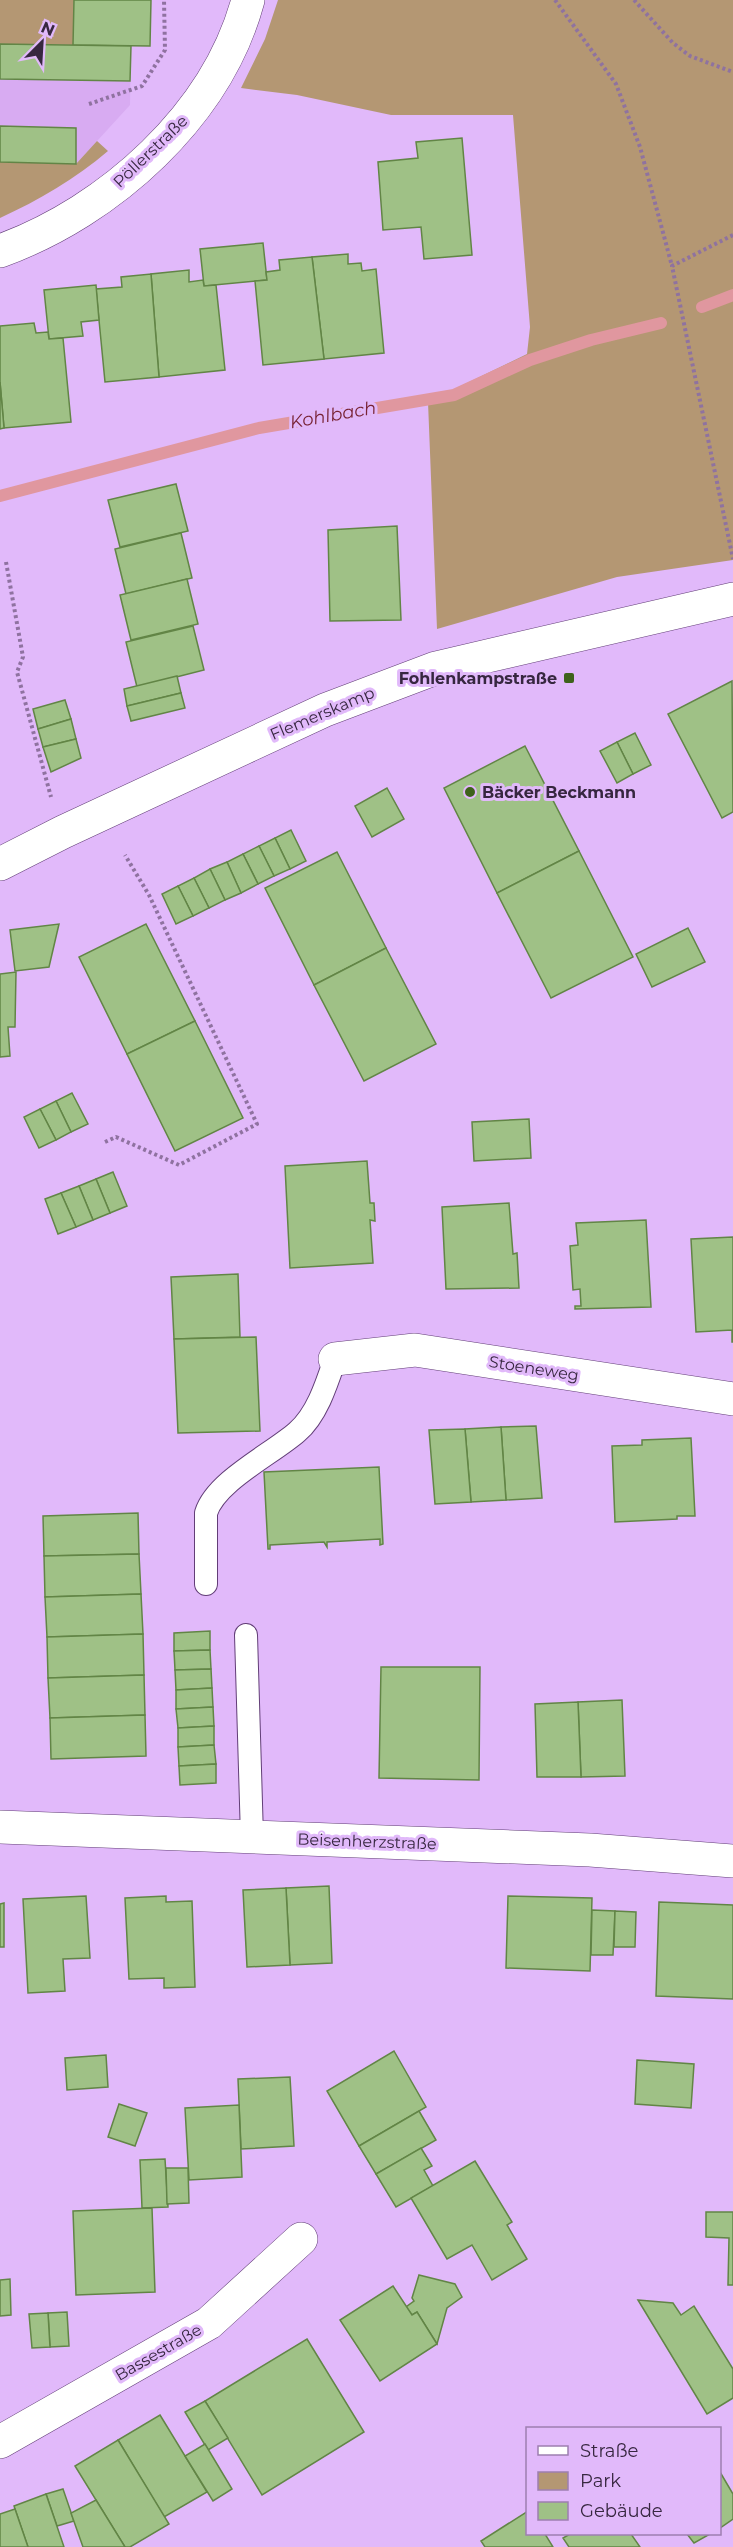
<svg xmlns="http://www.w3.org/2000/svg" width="733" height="2547" font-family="Montserrat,sans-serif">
  <rect width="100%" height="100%" fill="#e1b9fa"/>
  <path fill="#d8abf2" d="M0,44L131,46L130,105L76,164L0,162Z"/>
  <g fill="#b49773">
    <path d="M0,0H74L73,45L0,44Z"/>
    <path d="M278,0H733V560L617,577L437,629L428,402L527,354L530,327L513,115H391L297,95L241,88L265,39Z"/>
    <path d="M97,141L108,151C75,179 39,200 0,218V162L76,164Z"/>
  </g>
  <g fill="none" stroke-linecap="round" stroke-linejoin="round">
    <g stroke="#e0979f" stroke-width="12">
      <path d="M702,307L733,295"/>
      <path d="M0,496L259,428L454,395L530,360L591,340L661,323"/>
    </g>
  </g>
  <g fill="#9fc186" stroke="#628546" stroke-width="1.5">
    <path d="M74,0H151L150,46L73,45Z"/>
    <path d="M0,44L131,46L130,81L0,79Z"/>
    <path d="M0,126L76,128V164L0,162Z"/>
    <path d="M462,138L472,255L424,259L421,227L383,230L378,162L418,158L416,142Z"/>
    <path d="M263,243L267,280L204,286L200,249Z"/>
    <path d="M348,254V264L361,263L362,271L376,269L384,353L324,359L312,257Z"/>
    <path d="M312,257L324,359L263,365L255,281L267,280L266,272L280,270L279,260Z"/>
    <path d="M189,270V282L203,280L204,286L216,285L225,370L159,377L151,274Z"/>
    <path d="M151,274L159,377L105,382L96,289L122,287L121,277Z"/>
    <path d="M96,285L99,320L81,322L83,336L49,339L44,290Z"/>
    <path d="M34,323L36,333L48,332L49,339L63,338L71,422L4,428L0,382V326Z"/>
    <path d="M0,382L4,428L0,429Z"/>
    <path d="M176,484L188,531L120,547L108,500Z"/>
    <path d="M397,526L401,620L330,621L328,530Z"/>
    <path d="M181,533L192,578L126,594L115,549Z"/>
    <path d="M187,579L198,624L131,640L120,595Z"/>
    <path d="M193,626L204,670L137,687L126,642Z"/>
    <path d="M177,676L181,693L127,706L124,689Z"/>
    <path d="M732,681L733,812L722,818L668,714Z"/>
    <path d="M181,693L185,708L131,721L127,706Z"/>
    <path d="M65,700L71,719L38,729L33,709Z"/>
    <path d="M71,719L76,739L43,747L38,729Z"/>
    <path d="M635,733L651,765L633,774L617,742Z"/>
    <path d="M76,739L81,758L51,772L43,747Z"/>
    <path d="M617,742L633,774L617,783L600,751Z"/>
    <path d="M525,746L579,851L497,893L444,788Z"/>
    <path d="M387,788L404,819L372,837L355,806Z"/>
    <path d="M291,830L306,861L290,869L275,838Z"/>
    <path d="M275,838L290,869L274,876L259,846Z"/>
    <path d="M259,846L274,876L258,884L243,854Z"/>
    <path d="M579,851L633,957L551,998L497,893Z"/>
    <path d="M337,852L386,948L314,985L265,888Z"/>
    <path d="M243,854L258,884L241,893L227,862Z"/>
    <path d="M227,862L241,893L225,900L210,869Z"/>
    <path d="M210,869L225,900L209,908L194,878Z"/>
    <path d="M194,878L209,908L193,916L178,886Z"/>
    <path d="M178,886L193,916L176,924L162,894Z"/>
    <path d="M59,924L49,967L15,971L10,930Z"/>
    <path d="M146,924L195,1021L127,1054L79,957Z"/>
    <path d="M688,928L705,962L652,987L636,954Z"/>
    <path d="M386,948L436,1044L364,1081L314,985Z"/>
    <path d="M16,972L15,1027H8L10,1056L0,1057V974Z"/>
    <path d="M195,1021L243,1118L175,1151L127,1054Z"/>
    <path d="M72,1093L88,1124L71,1132L56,1101Z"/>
    <path d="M56,1101L71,1132L56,1140L40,1109Z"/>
    <path d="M40,1109L56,1140L39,1148L24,1117Z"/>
    <path d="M529,1119L531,1158L474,1161L472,1122Z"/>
    <path d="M367,1161L370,1203H374L375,1221L370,1220L373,1263L290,1268L285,1166Z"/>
    <path d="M113,1172L127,1206L110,1213L96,1179Z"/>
    <path d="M96,1179L110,1213L93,1220L79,1186Z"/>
    <path d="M79,1186L93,1220L76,1227L61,1193Z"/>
    <path d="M61,1193L76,1227L58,1234L45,1199Z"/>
    <path d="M509,1203L513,1254L517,1253L519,1288L446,1289L442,1207Z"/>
    <path d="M646,1220L651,1307L575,1309V1306H581L580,1289L573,1290L570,1246L578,1245L576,1223Z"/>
    <path d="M733,1237V1342H732V1330L696,1332L691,1239Z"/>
    <path d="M238,1274L240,1337L174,1339L171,1277Z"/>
    <path d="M256,1337L260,1431L178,1433L174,1339Z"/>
    <path d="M536,1426L542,1498L506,1500L501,1427Z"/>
    <path d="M501,1427L506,1500L471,1502L465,1429Z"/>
    <path d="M465,1429L471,1502L435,1504L429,1430Z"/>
    <path d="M691,1438L695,1516H677V1519L615,1522L612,1446L642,1445V1440Z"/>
    <path d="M379,1467L383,1544L380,1545V1539L327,1542V1547L324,1542L270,1545V1549H268L264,1472Z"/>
    <path d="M138,1513L139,1554L44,1556L43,1516Z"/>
    <path d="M139,1554L141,1594L45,1597L44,1556Z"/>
    <path d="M141,1594L143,1634L47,1637L45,1597Z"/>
    <path d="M210,1631V1650L174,1651V1633Z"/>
    <path d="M143,1634L144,1675L48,1678L47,1637Z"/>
    <path d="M210,1650L211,1669L175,1670L174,1651Z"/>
    <path d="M381,1667H480L479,1780L379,1778Z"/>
    <path d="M211,1669L212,1688L176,1690L175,1670Z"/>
    <path d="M144,1675L145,1715L50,1718L48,1678Z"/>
    <path d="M212,1688L213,1707L176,1709V1690Z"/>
    <path d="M622,1700L625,1776L581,1777L578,1702Z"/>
    <path d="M578,1702L581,1777H537L535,1704Z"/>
    <path d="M213,1707L214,1726L178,1728L176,1709Z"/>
    <path d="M145,1715L146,1756L51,1759L50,1718Z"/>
    <path d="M214,1726V1745L178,1747V1728Z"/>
    <path d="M214,1745L216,1764L179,1766L178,1747Z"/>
    <path d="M216,1764V1783L180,1785L179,1766Z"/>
    <path d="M329,1886L332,1963L290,1965L286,1888Z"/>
    <path d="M286,1888L290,1965L247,1967L243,1890Z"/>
    <path d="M86,1896L90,1958L63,1959L65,1991L28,1993L23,1899Z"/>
    <path d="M166,1896V1902L192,1901L195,1987L164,1988V1978L129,1979L125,1898Z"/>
    <path d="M508,1896L592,1898L590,1971L506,1968Z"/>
    <path d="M659,1902L733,1905V1999L656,1996Z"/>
    <path d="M4,1903V1947H0V1904Z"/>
    <path d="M592,1910L615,1911L613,1955H591Z"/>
    <path d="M615,1911L636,1912L635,1947H614Z"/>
    <path d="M394,2051L426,2107L359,2146L327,2091Z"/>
    <path d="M106,2055L108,2087L67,2090L65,2058Z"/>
    <path d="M637,2060L694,2064L691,2108L635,2104Z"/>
    <path d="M290,2077L294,2146L241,2149L238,2079Z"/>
    <path d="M119,2104L147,2113L135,2146L108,2137Z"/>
    <path d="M239,2105L242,2177L189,2180L185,2108Z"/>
    <path d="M419,2111L436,2140L376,2174L359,2146Z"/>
    <path d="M421,2148L432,2166L424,2170L433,2186L396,2207L376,2174Z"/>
    <path d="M165,2159L168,2207L142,2208L140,2160Z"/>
    <path d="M475,2161L512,2222L507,2225L527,2259L492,2280L472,2245L447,2259L411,2198Z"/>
    <path d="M166,2168H188L189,2203L167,2204Z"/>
    <path d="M152,2208L155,2292L76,2295L73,2211Z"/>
    <path d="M706,2212H733V2285H728L729,2238L706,2237Z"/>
    <path d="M419,2275L455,2284L462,2297L447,2308L437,2344L417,2312L412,2315L406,2307L414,2301L412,2298Z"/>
    <path d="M10,2279L11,2315L0,2316V2280Z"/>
    <path d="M393,2286L412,2315L417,2312L437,2344L380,2381L340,2320Z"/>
    <path d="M638,2300L673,2303L681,2315L694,2306L733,2369V2398L707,2414Z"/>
    <path d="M67,2312L69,2346L50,2347L48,2313Z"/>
    <path d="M48,2313L50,2347L32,2348L29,2314Z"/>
    <path d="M307,2339L364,2432L262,2495L205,2401Z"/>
    <path d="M205,2401L228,2438L208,2450L185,2412Z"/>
    <path d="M160,2415L207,2492L164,2517L118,2440Z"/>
    <path d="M118,2440L169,2524L130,2547H125L75,2466Z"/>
    <path d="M205,2444L232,2489L213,2501L185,2456Z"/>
    <path d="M720,2472L733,2494V2519L720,2528Z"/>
    <path d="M63,2489L74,2521L57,2526L46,2494Z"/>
    <path d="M46,2494L64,2547H28L14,2506Z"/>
    <path d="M96,2500L125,2547H83L71,2513Z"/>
    <path d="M15,2509L28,2547H0V2514Z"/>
    <path d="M528,2511V2534H545L553,2547H485L481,2541Z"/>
    <path d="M570,2534H631L640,2547H569L563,2538Z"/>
    <path d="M687,2534H710L694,2543Z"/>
  </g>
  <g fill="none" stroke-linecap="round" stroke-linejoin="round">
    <defs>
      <g id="lane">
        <path d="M206,1584V1513C216,1481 272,1454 297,1432C317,1415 327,1383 335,1359"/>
        <path d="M246,1635L252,1837"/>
      </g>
      <g id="street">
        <path d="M0,251C110,211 217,115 248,0"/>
        <path d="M0,864L63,832L325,710L436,668L733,599"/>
        <path d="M335,1359L415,1350L733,1399"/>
        <path d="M0,1827L590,1850L733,1861"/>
        <path d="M0,2442L209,2323L301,2239"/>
      </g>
    </defs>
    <use href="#lane" stroke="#623e77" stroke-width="24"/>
    <use href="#street" stroke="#623e77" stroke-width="34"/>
    <g stroke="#8f72a0" stroke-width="4" stroke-dasharray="3 3" stroke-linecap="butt">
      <path d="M555,0L616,84L640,147L672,266"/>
      <path d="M634,0L673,43L690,56L733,72"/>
      <path d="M89,104L142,86L165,50L164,0"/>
      <path d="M733,235L672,266L733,559"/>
      <path d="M6,562L23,657L17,672L51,797"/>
      <path d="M105,1142L116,1137L179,1165L257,1124L149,895L125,855"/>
    </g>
    <use href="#lane" stroke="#fff" stroke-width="22"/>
    <use href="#street" stroke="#fff" stroke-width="33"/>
  </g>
  <g fill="#3e621b" stroke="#e1b9fa" stroke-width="2">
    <rect x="563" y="672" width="12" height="12" rx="3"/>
    <circle cx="470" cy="792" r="6"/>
  </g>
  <g text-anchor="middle" stroke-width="6" stroke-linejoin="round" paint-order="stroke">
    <g font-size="16" fill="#372740" stroke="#e1b9fa">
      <text transform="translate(150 151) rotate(-44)" y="6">Pöllerstraße</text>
      <text transform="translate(322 713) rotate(-23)" y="6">Flemerskamp</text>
      <text transform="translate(534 1368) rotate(9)" y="6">Stoeneweg</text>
      <text transform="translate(367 1841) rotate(2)" y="6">Beisenherzstraße</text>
      <text transform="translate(158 2352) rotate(-30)" y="6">Bassestraße</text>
    </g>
    <g font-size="16" font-weight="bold" fill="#372740" stroke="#e1b9fa" text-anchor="end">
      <text x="557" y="684">Fohlenkampstraße</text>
      <text x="482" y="798" text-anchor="start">Bäcker Beckmann</text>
    </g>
    <g font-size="18" font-style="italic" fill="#782334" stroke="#e1b9fa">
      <text transform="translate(333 415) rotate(-10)" y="6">Kohlbach</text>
    </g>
  </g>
  <rect x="526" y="2427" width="195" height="108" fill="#e1b9fa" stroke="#9d7fb0" stroke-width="1.5"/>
  <rect x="538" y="2446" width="30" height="9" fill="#ffffff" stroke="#9d7fb0" stroke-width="1.5"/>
  <text x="580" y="2457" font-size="18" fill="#372740">Straße</text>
  <rect x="538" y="2472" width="30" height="18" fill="#b49773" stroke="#9d7fb0" stroke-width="1.5"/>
  <text x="580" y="2487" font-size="18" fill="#372740">Park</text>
  <rect x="538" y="2502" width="30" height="18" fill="#9fc186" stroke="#9d7fb0" stroke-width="1.5"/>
  <text x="580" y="2517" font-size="18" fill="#372740">Gebäude</text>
  <g transform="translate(42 42) rotate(24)" stroke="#e1b9fa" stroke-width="4.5" paint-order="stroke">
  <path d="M0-4.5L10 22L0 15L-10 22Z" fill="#372740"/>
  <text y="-9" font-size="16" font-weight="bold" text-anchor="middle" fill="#372740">N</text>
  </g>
</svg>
